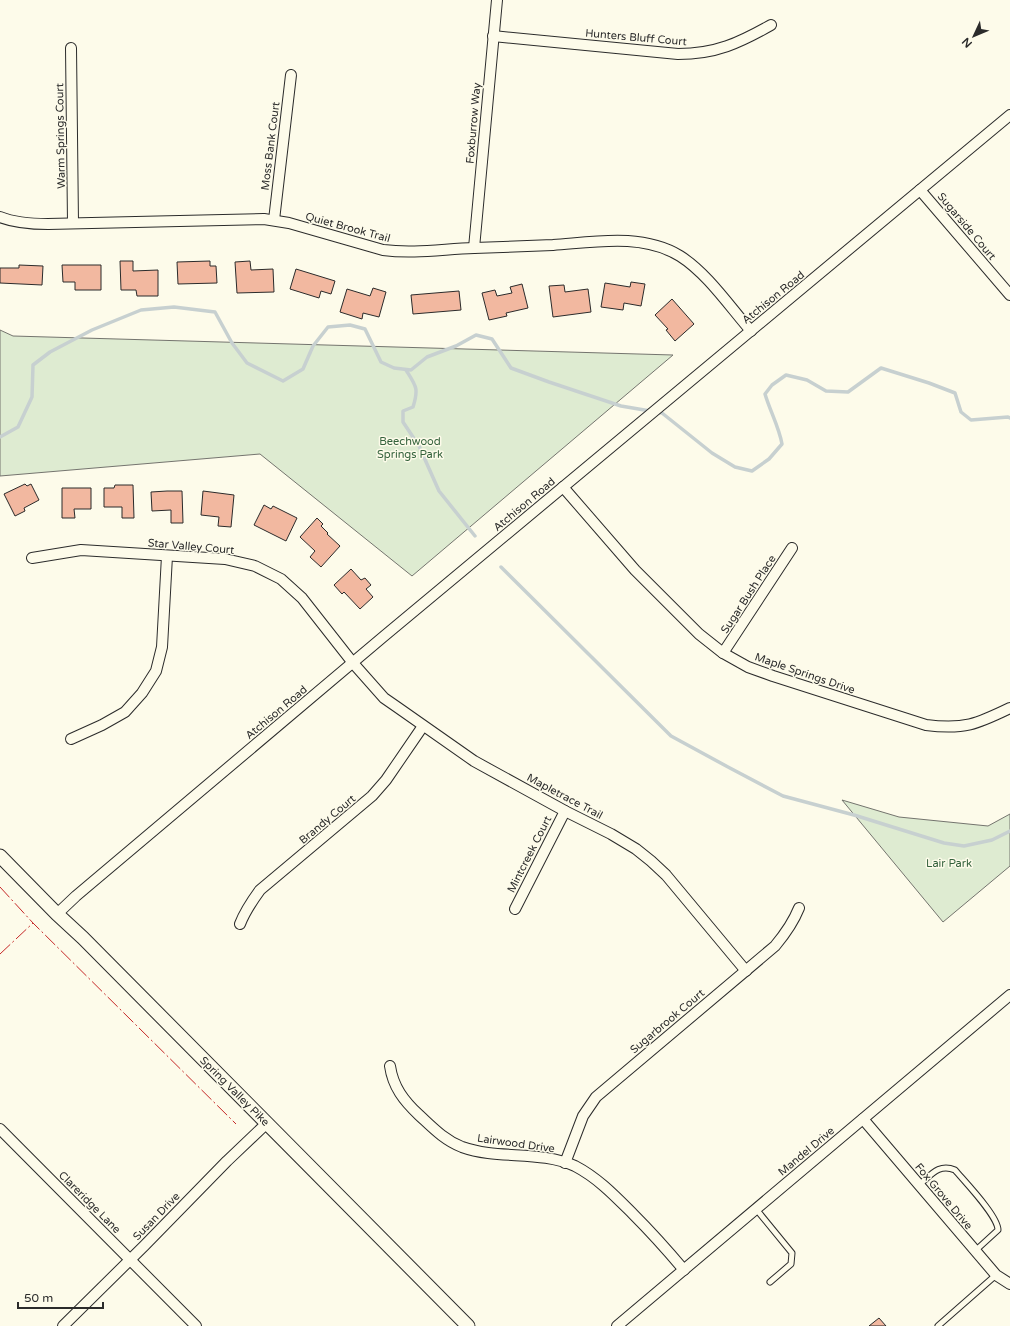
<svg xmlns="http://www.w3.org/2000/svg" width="1010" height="1326" font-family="'Varela Round',sans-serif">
  <rect width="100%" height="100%" fill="#fdfbea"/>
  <g fill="#deebd1" stroke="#74746e">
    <path d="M0,330L13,336L673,355L412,576L260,454L0,476Z"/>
    <path d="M842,800L899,817L988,826L1010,814V866L943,922Z"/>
  </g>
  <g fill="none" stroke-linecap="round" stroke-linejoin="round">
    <g stroke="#c7d0d0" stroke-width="3.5">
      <path d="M406,370C416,386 419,388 413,407L403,411V422L419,446L439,491L475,536"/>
      <path d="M0,437L18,427L32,397L33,365L50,352L92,330L141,310L174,307L215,312L232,343L247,363L283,381L303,369L313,346L328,327L350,325L365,329L381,362L394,368L411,370L427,357L456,346L476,335L492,339L511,368L549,382L621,406L662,413L712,453L735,467L752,471L769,459L782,444C779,427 770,411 765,394L772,385L786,375L807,380L826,391L848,392L881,368L929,383L955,393L961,412L971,420L1008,417L1010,418"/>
      <path d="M501,567L671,736L728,767L783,796L854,815L944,843L964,846L992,840L1010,831"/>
    </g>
  </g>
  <g fill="#f2b8a0" stroke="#2b2b2b">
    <path d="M120,261H133V271L158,270V296H137L136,290H121Z"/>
    <path d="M210,261V266H216L217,283L178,284L177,262Z"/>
    <path d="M250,261L251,270L273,269L274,292L237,293L235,262Z"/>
    <path d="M19,265L43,266L42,285L0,283V268H19Z"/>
    <path d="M62,265H101V290H75V282H63Z"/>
    <path d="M296,269L335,281L331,294L321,291L319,298L290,289Z"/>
    <path d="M631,282L645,284L641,306L624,303L623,310L601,307L605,283L630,287Z"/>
    <path d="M522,284L528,308L506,313L507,316L489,320L482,293L495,290L497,296L512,293L510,287Z"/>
    <path d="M564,285L565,292L588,289L591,312L553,317L549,286Z"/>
    <path d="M373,288L386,292L379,317L363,313L362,319L340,312L347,289L370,296Z"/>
    <path d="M459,291L461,310L413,314L411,295Z"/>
    <path d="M672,299L694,324L675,341L666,330L668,329L655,315Z"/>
    <path d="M25,484L27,486L31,484L39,500L24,508L25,511L15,516L4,494Z"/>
    <path d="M115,485H133L134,518H122V507H104V488H114Z"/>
    <path d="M62,488H91V509H74L75,518H62Z"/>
    <path d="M167,491H182L183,523H171V510L152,511L151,492Z"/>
    <path d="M203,491L234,495L231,527L218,526L219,517L201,515Z"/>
    <path d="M264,505L271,509L273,506L297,518L286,541L254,525Z"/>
    <path d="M317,518L323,524L321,526L328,533L327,534L340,546L321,567L310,557L315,551L300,537Z"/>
    <path d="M351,569L361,580L365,578L371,585L366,589L373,597L360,609L344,592L342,594L334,585Z"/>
    <path d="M879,1318L886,1326H869Z"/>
  </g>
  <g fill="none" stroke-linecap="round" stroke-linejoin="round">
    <defs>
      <g id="service">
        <path d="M919,1185C931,1175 939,1163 955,1170C965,1182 998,1216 998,1230L975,1251"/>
        <path d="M756,1209L792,1253L791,1264L770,1282"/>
        <path d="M938,1326L996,1275"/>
      </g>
      <g id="minor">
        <path d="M493,36L678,54C716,54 739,43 771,25"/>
        <path d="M71,48L73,223"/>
        <path d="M920,190L1010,295"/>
        <path d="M0,217C15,223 32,224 48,224L264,219L289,223L383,250C414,254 443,249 474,248C500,247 526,246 553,245C595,242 642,233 680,256C707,273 730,307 751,331"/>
        <path d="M274,220L291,75"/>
        <path d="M474,248L497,0"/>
        <path d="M563,487L635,570L699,634L723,653L748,667L773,676L926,725C964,730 977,724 1010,708"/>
        <path d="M32,558L81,550L225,559L255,566L281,579L302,598L353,663L384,698L397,707L474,761L565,811L611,834L636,849L651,861L666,875L746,971"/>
        <path d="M723,653L792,548"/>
        <path d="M71,739L102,725L125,712L142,693L156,671L162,647L167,556"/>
        <path d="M515,909L565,811"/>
        <path d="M57,914L76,896L383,637L1010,115"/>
        <path d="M240,924C245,911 252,901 260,890L372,796L386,780L423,726"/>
        <path d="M390,1066C393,1087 404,1101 419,1115C432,1127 444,1140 462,1147C498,1160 540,1150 575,1166C598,1178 615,1196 633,1214C651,1232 668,1251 684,1270"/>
        <path d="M863,1119L996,1275L1010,1284"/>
        <path d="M0,1129L196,1326"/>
        <path d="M565,1163L583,1116L596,1097L775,946C785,934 793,923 799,908"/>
        <path d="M63,1326L144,1246L227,1161L267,1123"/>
        <path d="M617,1326L1010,995"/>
      </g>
      <path id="tertiary" d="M0,856L57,914L83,938L468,1326"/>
    </defs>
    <use href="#service" stroke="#2b2b2b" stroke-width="7"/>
    <use href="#minor" stroke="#2b2b2b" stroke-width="12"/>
    <use href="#tertiary" stroke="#2b2b2b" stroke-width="15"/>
    <use href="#service" stroke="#fdfbea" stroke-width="5"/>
    <use href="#minor" stroke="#fdfbea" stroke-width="10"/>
    <use href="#tertiary" stroke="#fdfbea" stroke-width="13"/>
    <g stroke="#c62828" stroke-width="1" stroke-dasharray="14 3 2 3" stroke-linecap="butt">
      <path d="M0,887L33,923L236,1124"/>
      <path d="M0,954L33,923"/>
    </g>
  </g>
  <g text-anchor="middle" stroke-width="3" stroke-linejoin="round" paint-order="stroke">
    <g font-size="11" fill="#2b2b2b" stroke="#fdfbea">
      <text transform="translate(636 37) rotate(5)" y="4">Hunters Bluff Court</text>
      <text transform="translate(473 123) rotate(-85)" y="4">Foxburrow Way</text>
      <text transform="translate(60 136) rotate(-91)" y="4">Warm Springs Court</text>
      <text transform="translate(270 146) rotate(-83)" y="4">Moss Bank Court</text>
      <text transform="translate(967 226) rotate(50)" y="4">Sugarside Court</text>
      <text transform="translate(348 227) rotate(15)" y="4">Quiet Brook Trail</text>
      <text transform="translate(773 297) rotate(-39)" y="4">Atchison Road</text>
      <text transform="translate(524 504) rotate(-40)" y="4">Atchison Road</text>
      <text transform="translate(191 546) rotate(5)" y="4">Star Valley Court</text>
      <text transform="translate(748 594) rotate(-57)" y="4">Sugar Bush Place</text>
      <text transform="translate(805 673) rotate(19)" y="4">Maple Springs Drive</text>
      <text transform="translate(276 712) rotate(-40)" y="4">Atchison Road</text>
      <text transform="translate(565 796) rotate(28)" y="4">Mapletrace Trail</text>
      <text transform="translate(327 819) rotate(-40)" y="4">Brandy Court</text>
      <text transform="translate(529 854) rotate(-63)" y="4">Mintcreek Court</text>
      <text transform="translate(667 1021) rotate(-40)" y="4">Sugarbrook Court</text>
      <text transform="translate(235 1091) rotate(45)" y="4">Spring Valley Pike</text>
      <text transform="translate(516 1143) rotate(8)" y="4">Lairwood Drive</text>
      <text transform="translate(806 1151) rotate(-40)" y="4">Mandel Drive</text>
      <text transform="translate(944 1196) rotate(50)" y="4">Fox Grove Drive</text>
      <text transform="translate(90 1202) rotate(45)" y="4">Clareridge Lane</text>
      <text transform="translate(156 1216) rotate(-46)" y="4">Susan Drive</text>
    </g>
    <g font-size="11" fill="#34623c" stroke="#fdfbea">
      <text x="410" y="445">Beechwood<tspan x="410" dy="13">Springs Park</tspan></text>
      <text x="949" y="867">Lair Park</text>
    </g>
  </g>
  <g transform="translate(974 36) rotate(226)" stroke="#fdfbea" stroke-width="3" paint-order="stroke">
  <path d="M0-3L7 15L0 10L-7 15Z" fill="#2b2b2b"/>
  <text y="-6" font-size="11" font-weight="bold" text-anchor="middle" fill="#2b2b2b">N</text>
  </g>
  <path d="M18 1302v6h85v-6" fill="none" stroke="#2b2b2b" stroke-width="2"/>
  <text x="24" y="1302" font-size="12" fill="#2b2b2b" stroke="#fdfbea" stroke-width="3" paint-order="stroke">50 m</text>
</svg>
